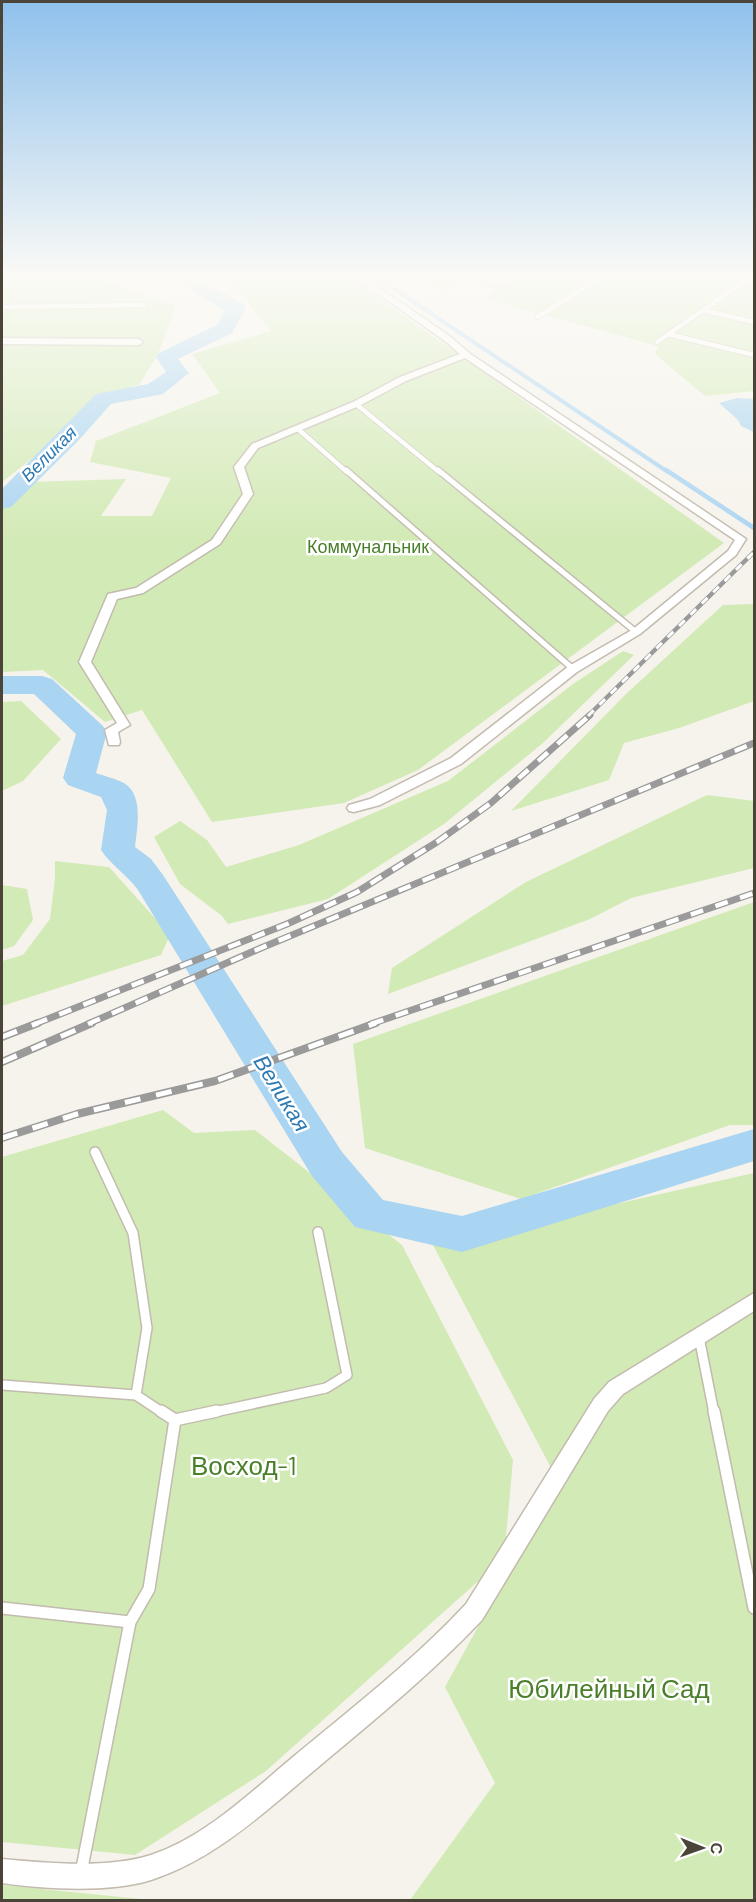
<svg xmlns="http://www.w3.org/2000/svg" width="756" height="1902" font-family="Barlow,sans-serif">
  <rect width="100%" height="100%" fill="#f6f3ec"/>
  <g fill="#d2eab5">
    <path d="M2,278H98L176,306L158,354L139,385L131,386V394L105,407L53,442L2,482Z"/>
    <path d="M226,278H351L724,543L418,770L344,803L212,822L142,710L105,722L43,670L2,672V507L28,482L126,479L101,516H152L171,478L90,462L96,441L220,393L192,354L272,331Z"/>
    <path d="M420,278H754V391L705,396L655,354L658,346L486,299L496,289L472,281L440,290Z"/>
    <path d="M754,604V701L679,728L624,743L609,780L511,811L626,694L723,605Z"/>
    <path d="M623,651L634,655L543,743L444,824L328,899L228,924L222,916L180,884L154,837L180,821L207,840L226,867L299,845L448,781L573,684Z"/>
    <path d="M21,701L61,739L23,781L2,791V702Z"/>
    <path d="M707,795L754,801V868L631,898L590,919L388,994L392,968L526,882Z"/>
    <path d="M55,861L109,867L170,935L161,955L2,1006V961L23,955L50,919L55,878Z"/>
    <path d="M2,885L27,889L33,920L14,946L2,950Z"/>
    <path d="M754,902V1125H730L521,1199L365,1148L353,1044Z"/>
    <path d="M163,1110L194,1133L255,1130L402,1245L513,1460L504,1558L266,1771L135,1855L2,1842V1157Z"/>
    <path d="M754,1173V1900H410L495,1783L445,1687L558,1481L433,1245Z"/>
    <path d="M2,1885L141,1899L143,1900H2Z"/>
  </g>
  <path fill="#a9d4f2" d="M737,398L754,399V432L741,426L738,420L719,403Z"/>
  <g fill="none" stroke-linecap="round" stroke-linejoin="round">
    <path stroke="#a9d4f2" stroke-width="4" d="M378,278L668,472"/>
    <path stroke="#a9d4f2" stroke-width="4.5" d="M666,470L754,528"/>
    <g fill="#a9d4f2" fill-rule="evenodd">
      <path d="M184,278H202L208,285L243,304L246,308L232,333L178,359L189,373L163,394L111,404L78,441L11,507L2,509V489L96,394L148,384L166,372L156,357L159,353L217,325L225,310L194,293Z"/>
      <path d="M2,676H42L52,679L103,726L107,732L96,773C105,776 116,779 124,783C144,795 137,828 135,847L151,859L163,875L342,1152L383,1200L462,1216L754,1129V1161L462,1252L355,1227L312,1176L138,890C127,875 111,865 101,850L107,810L101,797L68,785L63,778L76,734L34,694H2Z"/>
    </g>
    <defs>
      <g id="lane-far3">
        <path d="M485,278L498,282L512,278"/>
        <path d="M2,307L144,305"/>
        <path d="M702,310L754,322"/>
        <path d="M537,317L601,278"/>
        <path d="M668,334L754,355"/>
        <path d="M657,342L749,278"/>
        <path d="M356,404L439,472"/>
        <path d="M298,429L347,472"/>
      </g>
      <g id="lane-far2">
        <path d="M346,470L573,669"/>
        <path d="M438,470L636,632"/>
      </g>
      <g id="lane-far1">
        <path d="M95,1152L133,1233L147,1328L136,1395L163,1413"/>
        <path d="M699,1337L714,1413"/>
        <path d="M2,1385L136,1395"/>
        <path d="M210,1413L326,1388L347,1375L318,1232"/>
      </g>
      <g id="lane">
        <path d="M714,1411L754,1608"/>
        <path d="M175,1420L217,1411"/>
        <path d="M2,1608L130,1622"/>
        <path d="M81,1873L130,1622L149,1589L175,1420L161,1411"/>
      </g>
      <g id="street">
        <path d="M356,278H365L451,337L469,353L746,539L736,555L640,634L577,672L461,764L380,805L354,812L349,811L347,808L349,805L370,799L451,758L569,666L632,630L728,551L735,540L465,358L406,381L359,406L258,448L244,467L253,494L220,544L143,593L117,599L91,662L130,725L118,732L120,742L119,745H109L105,730L117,723L79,662L108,594L136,588L212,540L243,494L234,467L252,444L353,402L400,377L460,354L445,341Z"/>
        <path d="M2,338L139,339L143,342L139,345L2,344Z"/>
        <path d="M754,1293V1311L623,1394L608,1411L482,1620C433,1672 378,1717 323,1763C270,1807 218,1858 151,1880C110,1893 44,1889 2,1883V1859C47,1863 107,1869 151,1855C205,1837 250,1793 293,1757C352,1708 413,1661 466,1604L594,1399L609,1382Z"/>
      </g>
    </defs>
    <use href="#lane-far3" stroke="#c2bbae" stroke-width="6"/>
    <use href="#lane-far2" stroke="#c2bbae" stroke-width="8"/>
    <use href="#lane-far1" stroke="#c2bbae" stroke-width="12"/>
    <use href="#lane" stroke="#c2bbae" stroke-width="14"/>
    <use href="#street" stroke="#c2bbae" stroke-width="3"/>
    <use href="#lane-far3" stroke="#fff" stroke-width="4.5"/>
    <use href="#lane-far2" stroke="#fff" stroke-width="5"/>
    <use href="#lane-far1" stroke="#fff" stroke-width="9"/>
    <use href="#lane" stroke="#fff" stroke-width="11"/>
    <use href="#street" fill="#fff" fill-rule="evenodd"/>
    <defs>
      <path id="rail-far2" d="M588,716L754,552"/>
      <g id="rail-far1">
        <path d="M35,1024L287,924L357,892L437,842L491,803L590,715"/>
        <path d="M88,1024L261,948L754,743"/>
        <path d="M371,1024L754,893"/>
      </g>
      <g id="rail">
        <path d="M2,1037L38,1023"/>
        <path d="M2,1062L92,1023"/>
        <path d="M2,1138L77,1114L215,1081L376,1023"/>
      </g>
    </defs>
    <use href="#rail-far2" stroke="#9a9a9a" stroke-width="4.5"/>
    <use href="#rail-far1" stroke="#9a9a9a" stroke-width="7"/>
    <use href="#rail" stroke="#9a9a9a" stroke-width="8"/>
    <use href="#rail-far2" stroke="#fff" stroke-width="3" stroke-dasharray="8" stroke-linecap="butt"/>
    <use href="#rail-far1" stroke="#fff" stroke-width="4.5" stroke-dasharray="13" stroke-linecap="butt"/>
    <use href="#rail" stroke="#fff" stroke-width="5" stroke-dasharray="16" stroke-linecap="butt"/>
  </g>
  <linearGradient id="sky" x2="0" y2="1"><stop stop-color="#8fc1ec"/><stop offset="0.51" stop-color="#fbfaf6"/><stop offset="1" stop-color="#fbfaf6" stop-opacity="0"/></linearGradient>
  <rect width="756" height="544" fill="url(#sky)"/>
  <g text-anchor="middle" stroke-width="5" stroke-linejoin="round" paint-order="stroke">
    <g font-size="18" font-style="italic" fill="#2e7ab2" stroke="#fff">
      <text transform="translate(49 454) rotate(-45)" y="6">Великая</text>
    </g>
    <g font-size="18" fill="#4a7f2a" stroke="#fff">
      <text x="368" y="553">Коммунальник</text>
    </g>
    <g font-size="22" font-style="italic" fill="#2e7ab2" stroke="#fff">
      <text transform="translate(282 1093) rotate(58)" y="8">Великая</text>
    </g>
    <g font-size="26" fill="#4a7f2a" stroke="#fff">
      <text x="244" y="1475">Восход-1</text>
      <text x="609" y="1698">Юбилейный Сад</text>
    </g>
  </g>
  <rect width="756" height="1902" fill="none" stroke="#4b4439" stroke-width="6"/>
  <g transform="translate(702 1848) rotate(91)" stroke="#ffffff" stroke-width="4.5" paint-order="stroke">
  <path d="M0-4.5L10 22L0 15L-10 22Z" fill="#4b4439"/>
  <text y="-9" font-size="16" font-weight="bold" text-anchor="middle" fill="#4b4439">С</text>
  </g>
</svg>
